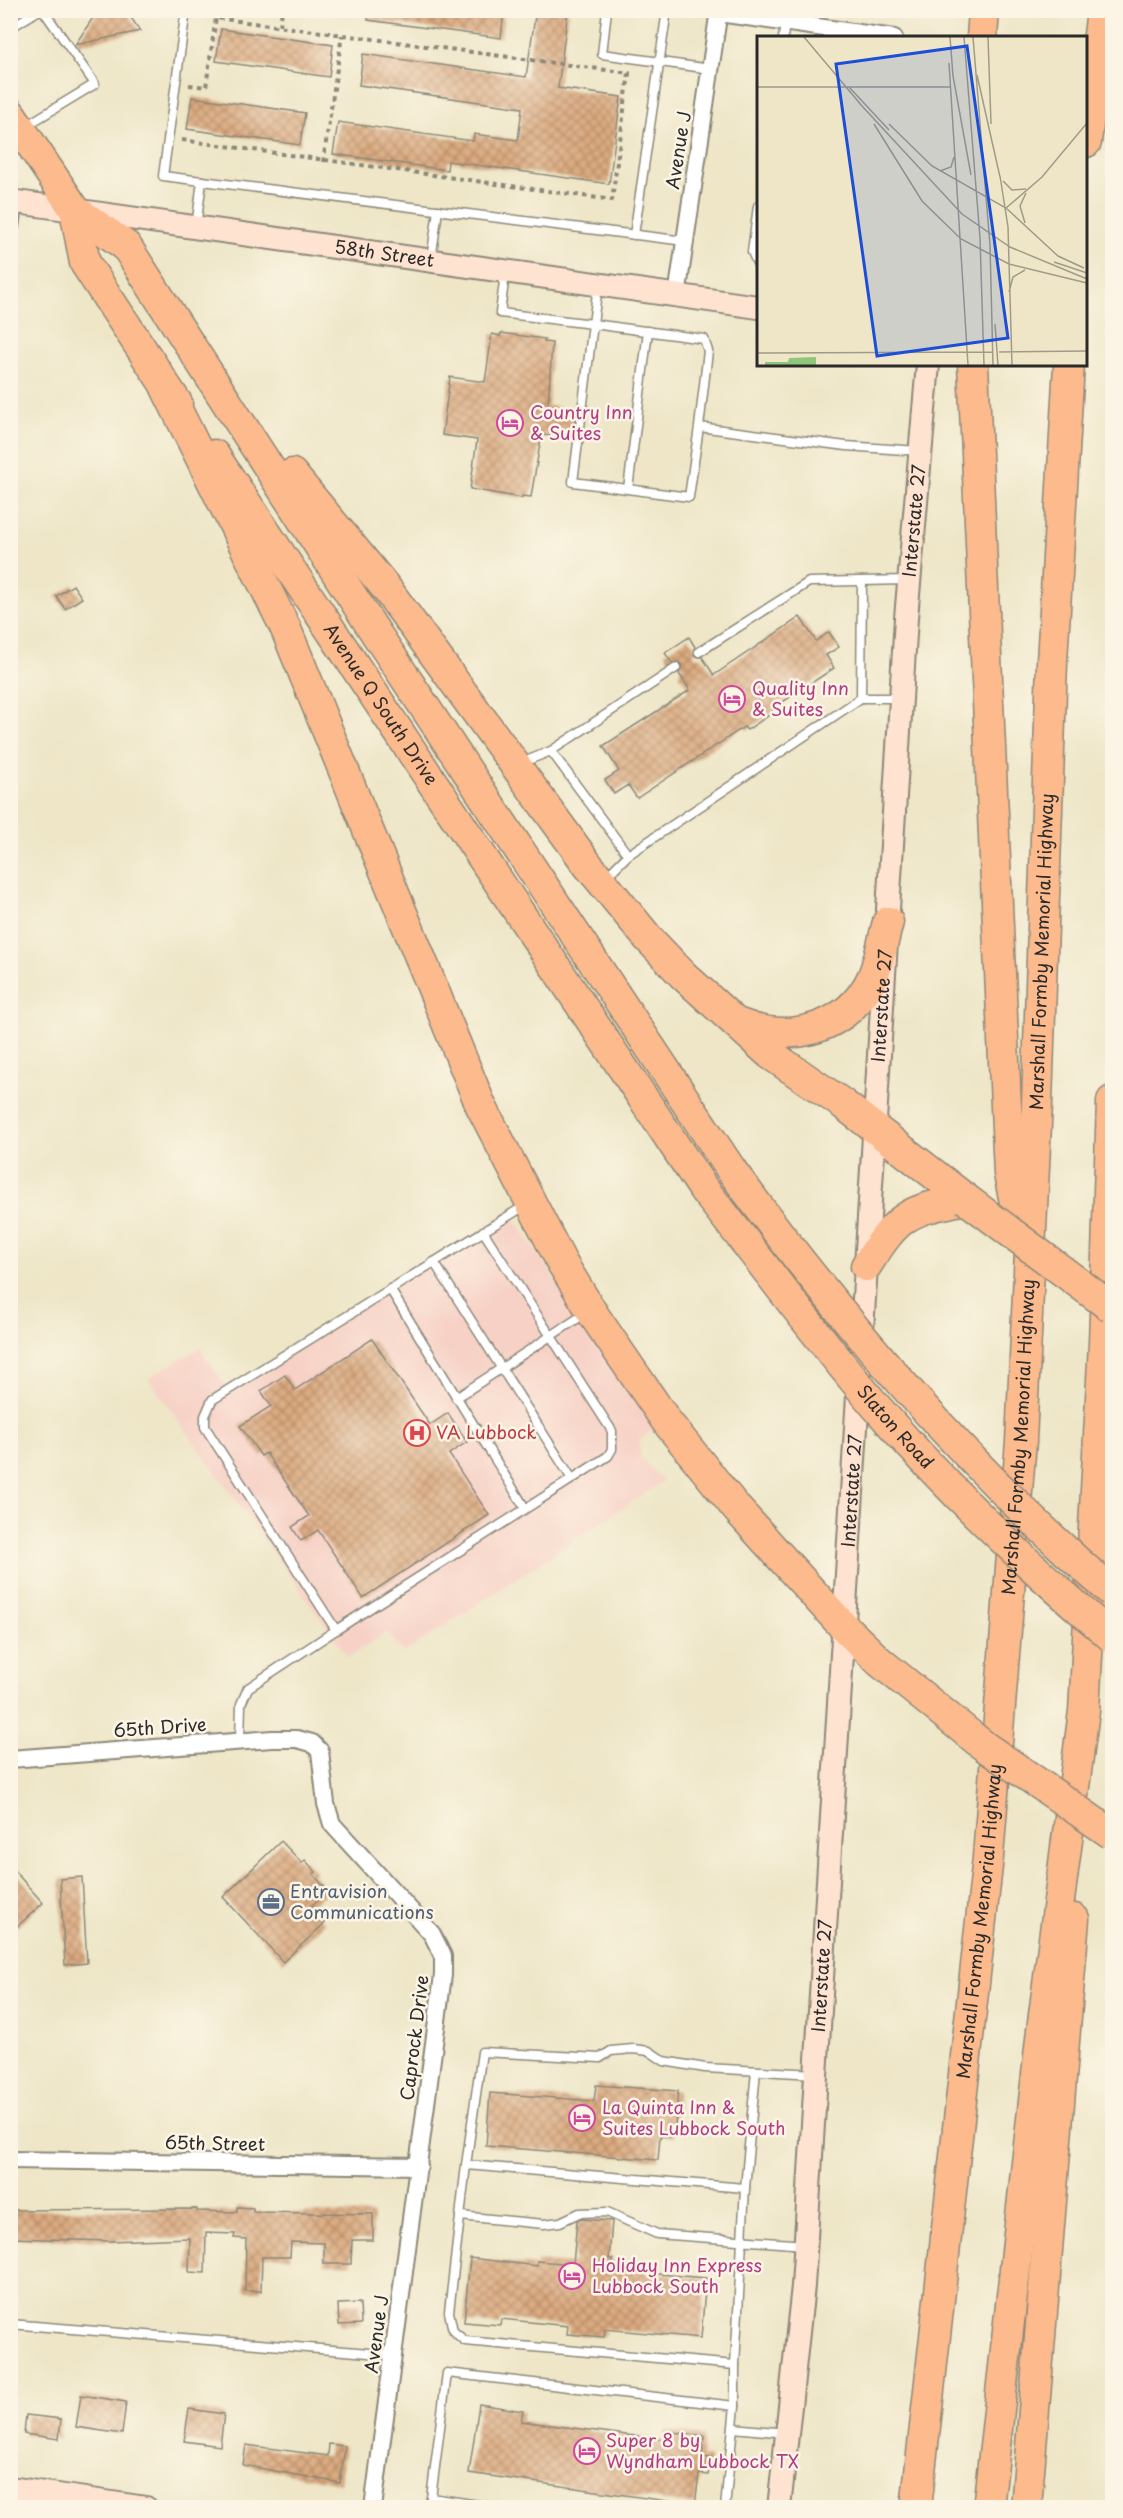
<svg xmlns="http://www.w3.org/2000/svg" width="1123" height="2518" font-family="'Playpen Sans',sans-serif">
  <defs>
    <pattern id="building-cross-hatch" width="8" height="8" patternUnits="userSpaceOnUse" patternTransform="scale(1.5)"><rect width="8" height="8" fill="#dcab80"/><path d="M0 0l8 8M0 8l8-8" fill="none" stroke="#b38b69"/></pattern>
  </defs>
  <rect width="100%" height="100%" fill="#fcf5e5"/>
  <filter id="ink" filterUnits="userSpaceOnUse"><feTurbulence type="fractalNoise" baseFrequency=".0167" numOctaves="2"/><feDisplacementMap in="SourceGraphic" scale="12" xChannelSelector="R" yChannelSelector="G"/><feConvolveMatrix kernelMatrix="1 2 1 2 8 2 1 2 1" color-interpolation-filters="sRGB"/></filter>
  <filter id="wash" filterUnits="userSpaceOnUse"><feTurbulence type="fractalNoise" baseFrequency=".008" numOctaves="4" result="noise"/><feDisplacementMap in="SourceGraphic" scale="24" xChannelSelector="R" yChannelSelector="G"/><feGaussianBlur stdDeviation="1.35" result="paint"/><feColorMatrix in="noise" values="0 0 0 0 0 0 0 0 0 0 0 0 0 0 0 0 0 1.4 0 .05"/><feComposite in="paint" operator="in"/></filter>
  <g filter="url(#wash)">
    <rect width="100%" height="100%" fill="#eee6c7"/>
    <path fill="#f7d1c6" d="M509,1211L656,1427L639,1440L640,1452L641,1457L663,1481L404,1653L387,1632L348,1657L148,1378L200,1348L231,1394Z"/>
    <g id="blocks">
      <g fill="url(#building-cross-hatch)">
        <path d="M98,10H126L140,31L75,45Z"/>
        <path d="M368,10H504L501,38L368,20Z"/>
        <path d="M536,10H568L558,88L621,97L609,184L448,161L447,170L333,154L338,122L473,141L474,134L518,140L522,108L359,85L363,54L526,77Z"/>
        <path d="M221,29L333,45L329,77L216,61Z"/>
        <path d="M192,97L305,113L300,145L187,129Z"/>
        <path d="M501,333L545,339L544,342L552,343L548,406L576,410L572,439L544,435L541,438L531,497L522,496V498L470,489L477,440L442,435L450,377L485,382L492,334L500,336Z"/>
        <path d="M73,585L82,598L65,609L56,596Z"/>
        <path d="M800,617L816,641L829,632L839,647L826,655L834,668L772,709L774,712L747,730L744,727L637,798L628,785L614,794L605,780L619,771L603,746L690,690L679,674L682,665L678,662L672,663L665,653L689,637L695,647L694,656L702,657L714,675Z"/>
        <path d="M372,1339L430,1425L448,1413L467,1442L449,1454L489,1515L363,1598L318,1530L301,1541L292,1527L309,1516L266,1453L261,1456L240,1426L271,1406L261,1391L285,1375L295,1390Z"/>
        <path d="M281,1841L302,1863L305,1860L316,1872L313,1874L328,1891L310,1907L325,1923L283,1962L223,1897Z"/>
        <path d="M10,1866L43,1903L10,1933Z"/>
        <path d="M82,1877L87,1963L65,1965L60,1879Z"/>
        <path d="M596,2085L678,2091L674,2137L660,2136L658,2160L486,2146L490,2093L594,2101Z"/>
        <path d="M237,2207L253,2208V2212L373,2214V2240H352L351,2264H324V2243L291,2242L290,2257H262L261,2291H245L246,2239L234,2238L235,2234L206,2233L205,2273L189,2272L190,2238L110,2241L10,2238V2210L197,2209V2211L237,2212Z"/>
        <path d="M581,2219L612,2221L609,2259H613V2265L646,2268V2273L706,2278L701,2338L605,2329L604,2337L567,2334L568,2326L501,2319L500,2325L464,2322L470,2258L537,2266V2261L573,2264L577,2221Z"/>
        <path d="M360,2303L361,2324L339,2325L338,2304Z"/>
        <path d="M81,2395L126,2402L122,2434L76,2427Z"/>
        <path d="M479,2404L523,2411L521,2421L664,2440L665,2431L704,2436L702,2457L710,2458L708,2475L699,2474L695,2505L469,2473Z"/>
        <path d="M189,2409L224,2414L220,2446L184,2441Z"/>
        <path d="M26,2415L61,2419L59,2439L24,2434Z"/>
        <path d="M329,2444L345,2446L340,2483L243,2465L246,2445L328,2456Z"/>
      </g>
    </g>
  </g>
  <g filter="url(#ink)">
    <use href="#blocks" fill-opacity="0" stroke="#8c8879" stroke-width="1.5"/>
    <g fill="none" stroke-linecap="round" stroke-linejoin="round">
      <defs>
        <g id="lane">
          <path d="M186,10L163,176L202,181L196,227"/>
          <path d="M607,10L602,54L711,69"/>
          <path d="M10,28L39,10"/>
          <path d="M783,38L785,22"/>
          <path d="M24,127L95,84L43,10"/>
          <path d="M202,181L685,241"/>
          <path d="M758,206L752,252L758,265"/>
          <path d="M634,235L667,10"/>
          <path d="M431,260L438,210"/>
          <path d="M505,274L500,313L593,324L598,285"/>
          <path d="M699,427L689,497L573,482L593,324L704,339L708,351L699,427L846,446L919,451"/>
          <path d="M628,489L648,331"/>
          <path d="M699,652L809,582L909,580"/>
          <path d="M676,668L551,751L628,855L861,698L862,581"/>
          <path d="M861,698H899"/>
          <path d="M521,763L551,751"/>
          <path d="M605,878L628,855"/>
          <path d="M483,1231L612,1431V1449L608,1456L336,1630L205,1427V1416L212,1400C317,1335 421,1270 526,1205"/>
          <path d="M434,1262L572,1479"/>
          <path d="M390,1289L525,1508"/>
          <path d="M456,1398L586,1313"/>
          <path d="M240,1742L241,1704L248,1688L336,1630"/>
          <path d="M756,2071L745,2188L466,2165L482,2052L600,2058L611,2051L633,2049L649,2051L664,2061L705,2068L816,2074"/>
          <path d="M466,2165L449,2312L453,2331L465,2341L735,2365L745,2188"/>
          <path d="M460,2216L544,2224L560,2222L579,2213L607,2212L657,2234L806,2245"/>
          <path d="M10,2324L394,2355"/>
          <path d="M733,2428L786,2433"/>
          <path d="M430,2508L431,2498"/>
          <path d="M499,2508L431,2498L447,2373L735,2406"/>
          <path d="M725,2508L735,2406V2365"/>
        </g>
        <g id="street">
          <path d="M719,13L894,38"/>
          <path d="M10,227L14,201"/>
          <path d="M677,296L719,10"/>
          <path d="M10,1759L272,1739H297L312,1743L320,1751L326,1804L332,1824L432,1934L443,1956V1975L373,2508"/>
          <path d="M10,2160L419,2166"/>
        </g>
        <g id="secondary">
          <path id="s1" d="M10,201L758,307"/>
          <path d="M10,2488L146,2508"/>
          <path id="s2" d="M779,2508L803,2286L906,618L928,364"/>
        </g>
        <g id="highway">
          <path d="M982,38L984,10"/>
          <path d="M10,113L75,210L126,246L377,635L732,1171"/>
          <path d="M1086,142L1102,10"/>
          <path d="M75,210L85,263L177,403"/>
          <path d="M973,364L1009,1174L1020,1226"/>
          <path d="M166,388L285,627L481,1106L562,1263L595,1317L667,1422L737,1509L843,1626L880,1662"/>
          <path id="s3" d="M214,455L705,1191"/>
          <path d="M292,474L386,588L588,865L648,938L684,976L770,1054L843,1104L966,1199"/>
          <path d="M740,1024C791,1045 850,1028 873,976C880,959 883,940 888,922"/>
          <path d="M866,1266C899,1214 906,1211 966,1199"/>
          <path id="s4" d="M916,2508L988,1857L1021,1441L1037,1103L1052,662L1069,364"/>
          <path d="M988,2508L1042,2030L1084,1711L1104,1343L1112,1101"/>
          <path d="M1026,2508L1074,1919"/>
        </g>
      </defs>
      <use href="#lane" stroke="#8c8879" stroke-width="11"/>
      <use href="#street" stroke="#8c8879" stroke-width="20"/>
      <use href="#secondary" stroke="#8c8879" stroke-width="26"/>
      <use href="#highway" stroke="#8c8879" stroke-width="33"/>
      <g stroke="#8c8879" stroke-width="4" stroke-dasharray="4.5 4.5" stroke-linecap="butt">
        <path d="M280,26L282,10"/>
        <path d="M189,85L206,87L217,10"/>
        <path d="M182,140L612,200L629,73L216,18"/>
        <path d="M323,162L342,35"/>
      </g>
      <use href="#lane" stroke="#fff" stroke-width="8"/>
      <use href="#street" stroke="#fff" stroke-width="16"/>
      <use href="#secondary" stroke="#fee3d1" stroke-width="22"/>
      <use href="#highway" stroke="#fcba8d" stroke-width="30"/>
      <defs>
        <g id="highway-bridge">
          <path d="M732,1171C845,1325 967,1467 1112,1592"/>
          <path id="s5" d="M705,1191C766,1267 823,1346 887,1419C955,1497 1033,1570 1112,1637"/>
          <path d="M966,1199L1112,1308"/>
          <path d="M880,1662L984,1746L1112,1834"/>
        </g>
      </defs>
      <use href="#highway-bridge" stroke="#8c8879" stroke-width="33" stroke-linecap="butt"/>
      <use href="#highway-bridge" stroke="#fcba8d" stroke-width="30"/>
    </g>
  </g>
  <defs>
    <symbol id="hotel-ring" viewBox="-11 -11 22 22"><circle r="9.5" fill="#fcf5e5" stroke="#d1479c" stroke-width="1.5"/><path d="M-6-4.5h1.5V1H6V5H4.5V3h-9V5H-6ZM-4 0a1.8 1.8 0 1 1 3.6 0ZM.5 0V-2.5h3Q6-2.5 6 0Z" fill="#d1479c"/></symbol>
    <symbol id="hospital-ring" viewBox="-11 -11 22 22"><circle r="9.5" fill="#fcf5e5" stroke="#e0444e" stroke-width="1.5"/><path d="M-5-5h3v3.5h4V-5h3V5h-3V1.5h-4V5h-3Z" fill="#e0444e"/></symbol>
    <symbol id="office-ring" viewBox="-11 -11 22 22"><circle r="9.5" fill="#fcf5e5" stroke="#5c6f8a" stroke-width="1.5"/><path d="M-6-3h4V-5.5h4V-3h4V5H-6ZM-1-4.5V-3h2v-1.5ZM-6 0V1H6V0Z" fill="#5c6f8a"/></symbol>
  </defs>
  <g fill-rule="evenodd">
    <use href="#hotel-ring" x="495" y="408" width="30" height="30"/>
    <use href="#hotel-ring" x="717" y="684" width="30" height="30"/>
    <use href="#hospital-ring" x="402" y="1418" width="30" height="30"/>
    <use href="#office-ring" x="256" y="1887" width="30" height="30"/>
    <use href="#hotel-ring" x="567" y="2103" width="30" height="30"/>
    <use href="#hotel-ring" x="557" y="2261" width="30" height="30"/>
    <use href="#hotel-ring" x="572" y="2436" width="30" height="30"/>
  </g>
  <g text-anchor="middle" stroke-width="5" stroke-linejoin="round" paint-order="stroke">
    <g font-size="18" fill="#2b2b2b" stroke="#fcf5e5">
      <text transform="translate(679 150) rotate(-81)" y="6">Avenue J</text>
      <text dy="6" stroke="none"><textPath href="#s1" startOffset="378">58th Street</textPath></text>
      <text dy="6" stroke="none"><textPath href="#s2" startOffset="1992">Interstate 27</textPath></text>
      <text dy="6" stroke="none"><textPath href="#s3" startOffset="300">Avenue Q South Drive</textPath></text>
      <text dy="6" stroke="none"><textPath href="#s4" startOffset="1562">Marshall Formby Memorial Highway</textPath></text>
      <text dy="6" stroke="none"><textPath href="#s2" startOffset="1506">Interstate 27</textPath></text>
      <text dy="6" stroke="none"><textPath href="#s5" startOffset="303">Slaton Road</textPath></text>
      <text dy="6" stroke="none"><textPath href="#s4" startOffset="1076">Marshall Formby Memorial Highway</textPath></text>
      <text dy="6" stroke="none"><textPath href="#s2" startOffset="1020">Interstate 27</textPath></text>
      <text transform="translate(160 1728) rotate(-4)" y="6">65th Drive</text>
      <text dy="6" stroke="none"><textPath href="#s4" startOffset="590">Marshall Formby Memorial Highway</textPath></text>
      <text dy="6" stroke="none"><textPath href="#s2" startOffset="534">Interstate 27</textPath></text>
      <text transform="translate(415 2038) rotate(-83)" y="6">Caprock Drive</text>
      <text transform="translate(215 2144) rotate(1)" y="6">65th Street</text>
      <text transform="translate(377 2334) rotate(-82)" y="6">Avenue J</text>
    </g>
    <g font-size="18" fill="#b23c85" stroke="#fcf5e5" text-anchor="start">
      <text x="530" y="419">Country Inn<tspan x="530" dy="21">&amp; Suites</tspan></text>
      <text x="752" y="695">Quality Inn<tspan x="752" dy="21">&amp; Suites</tspan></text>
      <text x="602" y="2114">La Quinta Inn &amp;<tspan x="602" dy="21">Suites Lubbock South</tspan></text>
      <text x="592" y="2272">Holiday Inn Express<tspan x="592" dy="21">Lubbock South</tspan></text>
      <text x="606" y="2447">Super 8 by<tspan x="606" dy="21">Wyndham Lubbock TX</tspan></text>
    </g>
    <g font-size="18" fill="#be3a42" stroke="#fcf5e5" text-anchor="start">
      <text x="436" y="1439">VA Lubbock</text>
    </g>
    <g font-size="18" fill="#4e5e75" stroke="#fcf5e5" text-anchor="start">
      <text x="290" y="1898">Entravision<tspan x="290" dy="21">Communications</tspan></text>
    </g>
  </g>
  <g transform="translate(757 36)">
    <rect width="330" height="330" fill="#eee6c7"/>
    <path d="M59,321V329H8V326H31L32,322Z" fill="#8fc679"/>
    <path fill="none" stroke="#a09b89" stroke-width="1.5" d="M47,1L105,70L205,178L253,211L330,243M193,1L196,40L214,139M207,1L223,202L227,329M216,1L233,209L236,329M231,1L234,88M192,27L211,329M220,39L243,141M0,51H193M92,51L132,94M117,88L165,165L204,203L252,228L330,247M132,88L175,130L249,172L301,220L327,232M183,135L194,131L197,121M243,140L251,191L255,329M246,145L255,154L269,153M249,172L285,141L330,87M268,187L263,170L269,157M297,226L330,237M252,256L256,241L268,234M238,288L241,329M242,316L330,315M0,317L235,316"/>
    <path fill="#1d4ed8" fill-opacity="0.15" stroke="#1d4ed8" stroke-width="3" d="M210,10L251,302L120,320L79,28Z"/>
    <rect width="330" height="330" fill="none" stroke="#2b2b2b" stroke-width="3"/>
  </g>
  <rect width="1123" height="2518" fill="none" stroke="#fcf5e5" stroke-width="36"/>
</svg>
